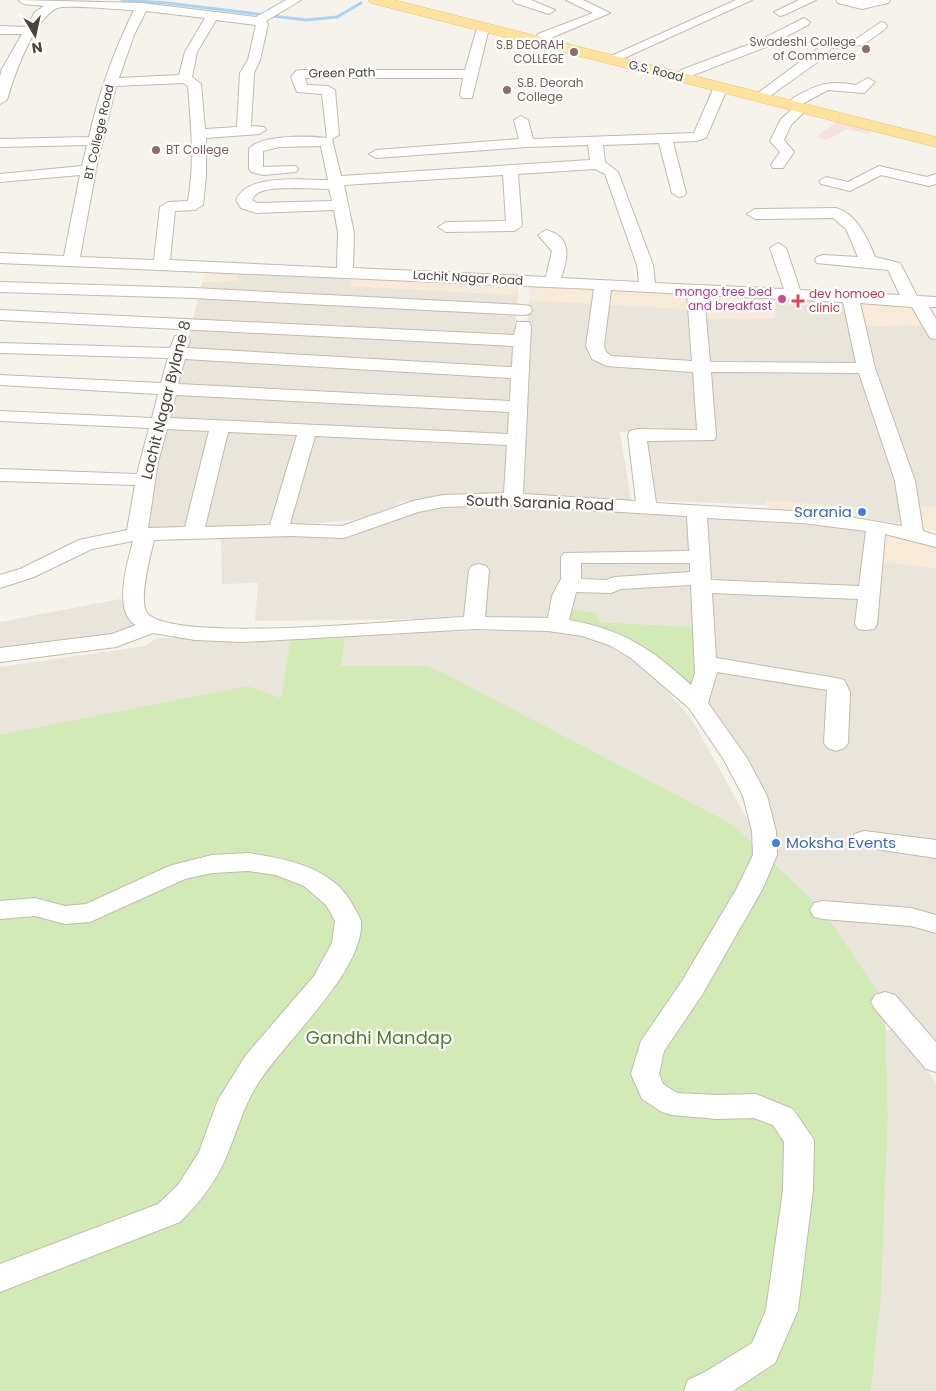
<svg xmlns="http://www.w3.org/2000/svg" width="936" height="1391" font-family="Poppins,sans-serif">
  <rect width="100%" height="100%" fill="#f6f3ec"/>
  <g fill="#eae5da">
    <path d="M241,271L353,276L351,286L518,295L512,355L510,464L506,493L401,502L376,514L355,520L316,523L230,527L147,528L143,526L202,282L236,281Z"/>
    <path d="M777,296L838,300L841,302L880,418L904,507L900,522L897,523L867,519L868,508L766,501V505L639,500L628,436L631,434L703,437L697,319L774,318Z"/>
    <path d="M529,300L691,309L698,431L620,432L631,500L622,502L520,495L517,475Z"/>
    <path d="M926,318H936V508L913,505L856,326L928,325Z"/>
    <path d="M487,502L686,513L690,518L694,627L600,622L596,612L557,621L526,618L255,621L258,583L222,584L221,537L340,535L439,504Z"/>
    <path d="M702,516L868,526L873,561L936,568V1057L885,1002L823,910L770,859L774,839L703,703Z"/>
    <path d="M120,599L142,628L0,658V622Z"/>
    <path d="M559,630L599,641L630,656L651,673L691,718L750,824L753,843L734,825L446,674L428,666H341L345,636L353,633Z"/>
    <path d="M291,636L281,698L0,735V667L145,646L157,638Z"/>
    <path d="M886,1030H896L910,1042L936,1084V1391H871L881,1299L888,1118Z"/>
  </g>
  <g fill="#f7ead8">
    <path d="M205,271H241L236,281H205L203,280Z"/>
    <path d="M353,276L519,285L518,295L350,286Z"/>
    <path d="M530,285L687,291L691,309L529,300Z"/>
    <path d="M701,292L777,296L775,318L697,319Z"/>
    <path d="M850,302L910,303L923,325L856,326Z"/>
    <path d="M766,501L868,508L867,519L767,509Z"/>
    <path d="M913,505L936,508V531L914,527Z"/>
    <path d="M874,529L936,541V568L873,561Z"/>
  </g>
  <path fill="#f6e3e0" d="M836,122L871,129L870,134L847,129L827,140L816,137Z"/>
  <g fill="#d2eab5">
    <path d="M561,610L596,612L600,622L694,627L701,684L694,688L647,652L557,621Z"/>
    <path d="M291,636H345L341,666H428L446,674L734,825L823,910L885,1002L888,1118L881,1299L871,1391H0V735L247,686L281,698Z"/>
  </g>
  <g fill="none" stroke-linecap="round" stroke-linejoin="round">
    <path stroke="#a9d4f2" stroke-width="3" d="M122,0L167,3L306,20L337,17L361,3"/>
    <defs>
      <g id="minor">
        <path d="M18,0L142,3L256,17L286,0H301L266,21L268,24L260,60L254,73L251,126L264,127L266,130L259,134L206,138V176L203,205L195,210L175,211L170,260L337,268L338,233L334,210L256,213L241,208L236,200C247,173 303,180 328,180L321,146L279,147L263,151V167L296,166L298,169L296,172L263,175L251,172L249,169V149C260,134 310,136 327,138L322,94L297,92L291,77L296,71L301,70H465L477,28L483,24L489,28L472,98H462L460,95L463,78H305L307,85L328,86L335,90L339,135L332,139L341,176L590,160L588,145L527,147L376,158L369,154L376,150L519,139L514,120L521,116L528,120L533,139L694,133L714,87L721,83L728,87L706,138L696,141L673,142L686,193L684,196L679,197L672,193L659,143L603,145L605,162L618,172L653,265L655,283L784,289L770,248L778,243L786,248L800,290L900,295L888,270L817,263L815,260L817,257L823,255L858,257L846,229L833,218L755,219L747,214L755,209L836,208C857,214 868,239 875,257L900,263L917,296L936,297V307H929L936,319V339L930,338L912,307L860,303L875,368L915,481L923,531L936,535V547L885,534L877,624L874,629L866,630L858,629L855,624L858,599L712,593L716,658L836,678L844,680L850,692L848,743L844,748L836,751L828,748L824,743L827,690L717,672L708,703L747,758L767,796L776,831L777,855L763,888L702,995L664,1051L659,1074L663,1084L677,1093L717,1095L756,1094L793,1109L814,1140L813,1190L798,1310L775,1363L733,1391H684L688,1380L705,1372L752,1343L766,1310L783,1190L784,1142L773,1125L754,1118L717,1119L672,1115L662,1112L642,1099L631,1074L641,1041L682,981L737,888L753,855L752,831L743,796L724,760L689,708L631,658L609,645L582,636L548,631L475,629L243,642L195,640L153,633L116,647L0,662V648L112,634L136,625C112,612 128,561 133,541L92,549L34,577L0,588V575L20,569L79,540L127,530L135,485L0,481V469L137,474L149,428L0,421V411L152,418L158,394L0,385V375L161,383L168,358L0,353V343L170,348L175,336H187L190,340L187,348L512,367L513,346L0,320V310L514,335L517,322H529L531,326L523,494L636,501L628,435L630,431L637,429L697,430L693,372L607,366L592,359L586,346L594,289L0,263V253L64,256L80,175L0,182V174L82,166L87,145L0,147V139L89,137C99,92 114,51 134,10C121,10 66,4 57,8C34,19 14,75 7,100L0,104V77L2,69L22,34H0V26L26,27L35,12L44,6L24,4ZM146,11L205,18L185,52L179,75L119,78L134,35ZM216,20L256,25L248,60L240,73L237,127L205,129L201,84L192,77L197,52ZM183,83L188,86C191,125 195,162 188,201L168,202L160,207L154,260L80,257L97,164L116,86ZM595,169L605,174L637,265L639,282L561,278C568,258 573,237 546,230L538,235L552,251L546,277L353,268L354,233L344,185L503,175L506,221L446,222L438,227L446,232L514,231L522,226L518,174ZM295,188L329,189L332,201L257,203L252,200C257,186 283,189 295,188ZM611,290L687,294L692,361L611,356L606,352L604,346ZM704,295L843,302L856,363L710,362ZM185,359L511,378L510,401L178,384ZM711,372L859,373L895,481L902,526L825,513L656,503L647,441L714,440L716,436ZM176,395L509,412L508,434L170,418ZM167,429L209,431L185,527L148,528L158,462ZM228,432L297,435L270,525L205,527ZM315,436L507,445L504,493L443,495L413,501L342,526L290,524ZM505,505L687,516L689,551L564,553L561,557V579L552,596L548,618L485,617L489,570L486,566L479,564L472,566L469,570L464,617C412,619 178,644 148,614C137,604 151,554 154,540L291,536L344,538L418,512L443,507ZM707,518L802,523L866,531L859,586L711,580ZM581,563H690V572L615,577L606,580L581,579ZM691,585L695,673L691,685C652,649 622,629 569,620L576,592L611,593L621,589Z"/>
        <path d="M513,0H531L555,10L549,14L515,3Z"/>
        <path d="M566,0H583L610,13L546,40H538L536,37L538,34L593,13Z"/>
        <path d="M736,0H752L622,59H612L611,56Z"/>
        <path d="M799,0H816L784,15L780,16L774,12Z"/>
        <path d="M836,0H890L888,3L862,9L838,3Z"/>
        <path d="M804,18L810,22L808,25L766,47L691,76H681L679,73L681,70L758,41Z"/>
        <path d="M881,22L885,23L887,26L885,29L863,45L831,48L826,56L770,96H760L758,93L816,50L823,42L856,39Z"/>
        <path d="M868,78L875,82L864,93L828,90L802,104L808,108L791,125L784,140L794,152L783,168H773L771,165L780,152L770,141L781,119L797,105L791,101L793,98C818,84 828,80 856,85Z"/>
        <path d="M879,166L927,177L936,174V184L929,186L881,175L850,191L821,184L819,181L826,177L848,182Z"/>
        <path d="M0,282L193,288L524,305L530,306L532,310L530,314L524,315L193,298L0,292Z"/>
        <path d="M864,831L936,840V858L855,846L852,840L855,834Z"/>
        <path d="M249,853C285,859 331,867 351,902C354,908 360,916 361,922C364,971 284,1042 259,1082C243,1106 238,1129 227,1155C217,1181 199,1203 180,1222L0,1292V1264L158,1204L178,1185L199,1152L218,1100L246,1055L314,976L332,943L335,921L326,905L304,886L276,875L249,871L212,873L185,879L90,922L65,924L35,916L0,919V901L35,898L65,906L86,904L169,866L212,855Z"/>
        <path d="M823,901L911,908L936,915V933L911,926L823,919L814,917L810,910L814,903Z"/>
        <path d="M885,992L895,995L936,1042V1072L926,1069L875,1009L871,1002L875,995Z"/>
      </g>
      <path id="major" d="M369,0H394L936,137V147L371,3Z"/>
    </defs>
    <use href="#minor" stroke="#c2bbae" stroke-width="2"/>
    <use href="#major" stroke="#e6c16a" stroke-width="1"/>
    <use href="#minor" fill="#fff" fill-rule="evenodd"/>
    <use href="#major" fill="#ffe39c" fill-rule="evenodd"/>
  </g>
  <g fill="#8d6e63" stroke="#fff" stroke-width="2">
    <circle cx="866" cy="49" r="5"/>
    <circle cx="574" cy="52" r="5"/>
    <circle cx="507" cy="90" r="5"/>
    <circle cx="156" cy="150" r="5"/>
  </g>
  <circle fill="#d1479c" stroke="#fff" stroke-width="2" cx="782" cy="299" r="5"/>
  <path fill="#e0444e" stroke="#fff" stroke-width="2" d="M795.5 293.5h5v5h5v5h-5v5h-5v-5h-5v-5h5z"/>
  <g fill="#3f7fe0" stroke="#fff" stroke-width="2">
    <circle cx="862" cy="512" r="5"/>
    <circle cx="776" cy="843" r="5"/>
  </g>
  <g text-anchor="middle" stroke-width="4.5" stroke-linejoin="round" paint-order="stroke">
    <g font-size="12" fill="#785e54" stroke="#fff" text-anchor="end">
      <text x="856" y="46">Swadeshi College<tspan x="856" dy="14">of Commerce</tspan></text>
      <text x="564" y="49">S.B DEORAH<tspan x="564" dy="14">COLLEGE</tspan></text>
      <text x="517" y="87" text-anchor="start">S.B. Deorah<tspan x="517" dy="14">College</tspan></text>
      <text x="166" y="154" text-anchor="start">BT College</text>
    </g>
    <g font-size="12" fill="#4b4439" stroke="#fff">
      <text transform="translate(656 71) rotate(14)" y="4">G.S. Road</text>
      <text transform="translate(342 73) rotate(-1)" y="4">Green Path</text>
      <text transform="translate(99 132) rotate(-77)" y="4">BT College Road</text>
      <text transform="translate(468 278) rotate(3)" y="4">Lachit Nagar Road</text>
    </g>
    <g font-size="12" fill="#b23c85" stroke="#fff" text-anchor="end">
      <text x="772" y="296">mongo tree bed<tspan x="772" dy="14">and breakfast</tspan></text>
    </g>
    <g font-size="12" fill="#be3a42" stroke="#fff" text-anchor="start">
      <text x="809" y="298">dev homoeo<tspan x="809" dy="14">clinic</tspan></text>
    </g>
    <g font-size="15" fill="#4b4439" stroke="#fff">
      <text transform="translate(166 400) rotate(-76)" y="5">Lachit Nagar Bylane 8</text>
      <text transform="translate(540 503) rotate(2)" y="5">South Sarania Road</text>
    </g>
    <g font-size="15" fill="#366cbe" stroke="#fff" text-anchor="end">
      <text x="852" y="517">Sarania</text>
      <text x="786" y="848" text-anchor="start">Moksha Events</text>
    </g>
    <g font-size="18" fill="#4a7f2a" stroke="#fff">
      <text x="379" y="1044">Gandhi Mandap</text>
    </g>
  </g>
  <g transform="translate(35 35) rotate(171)" stroke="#ffffff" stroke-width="4" paint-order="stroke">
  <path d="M0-4L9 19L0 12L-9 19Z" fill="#4b4439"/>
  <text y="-8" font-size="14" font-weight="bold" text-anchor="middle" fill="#4b4439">N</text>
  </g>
</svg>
